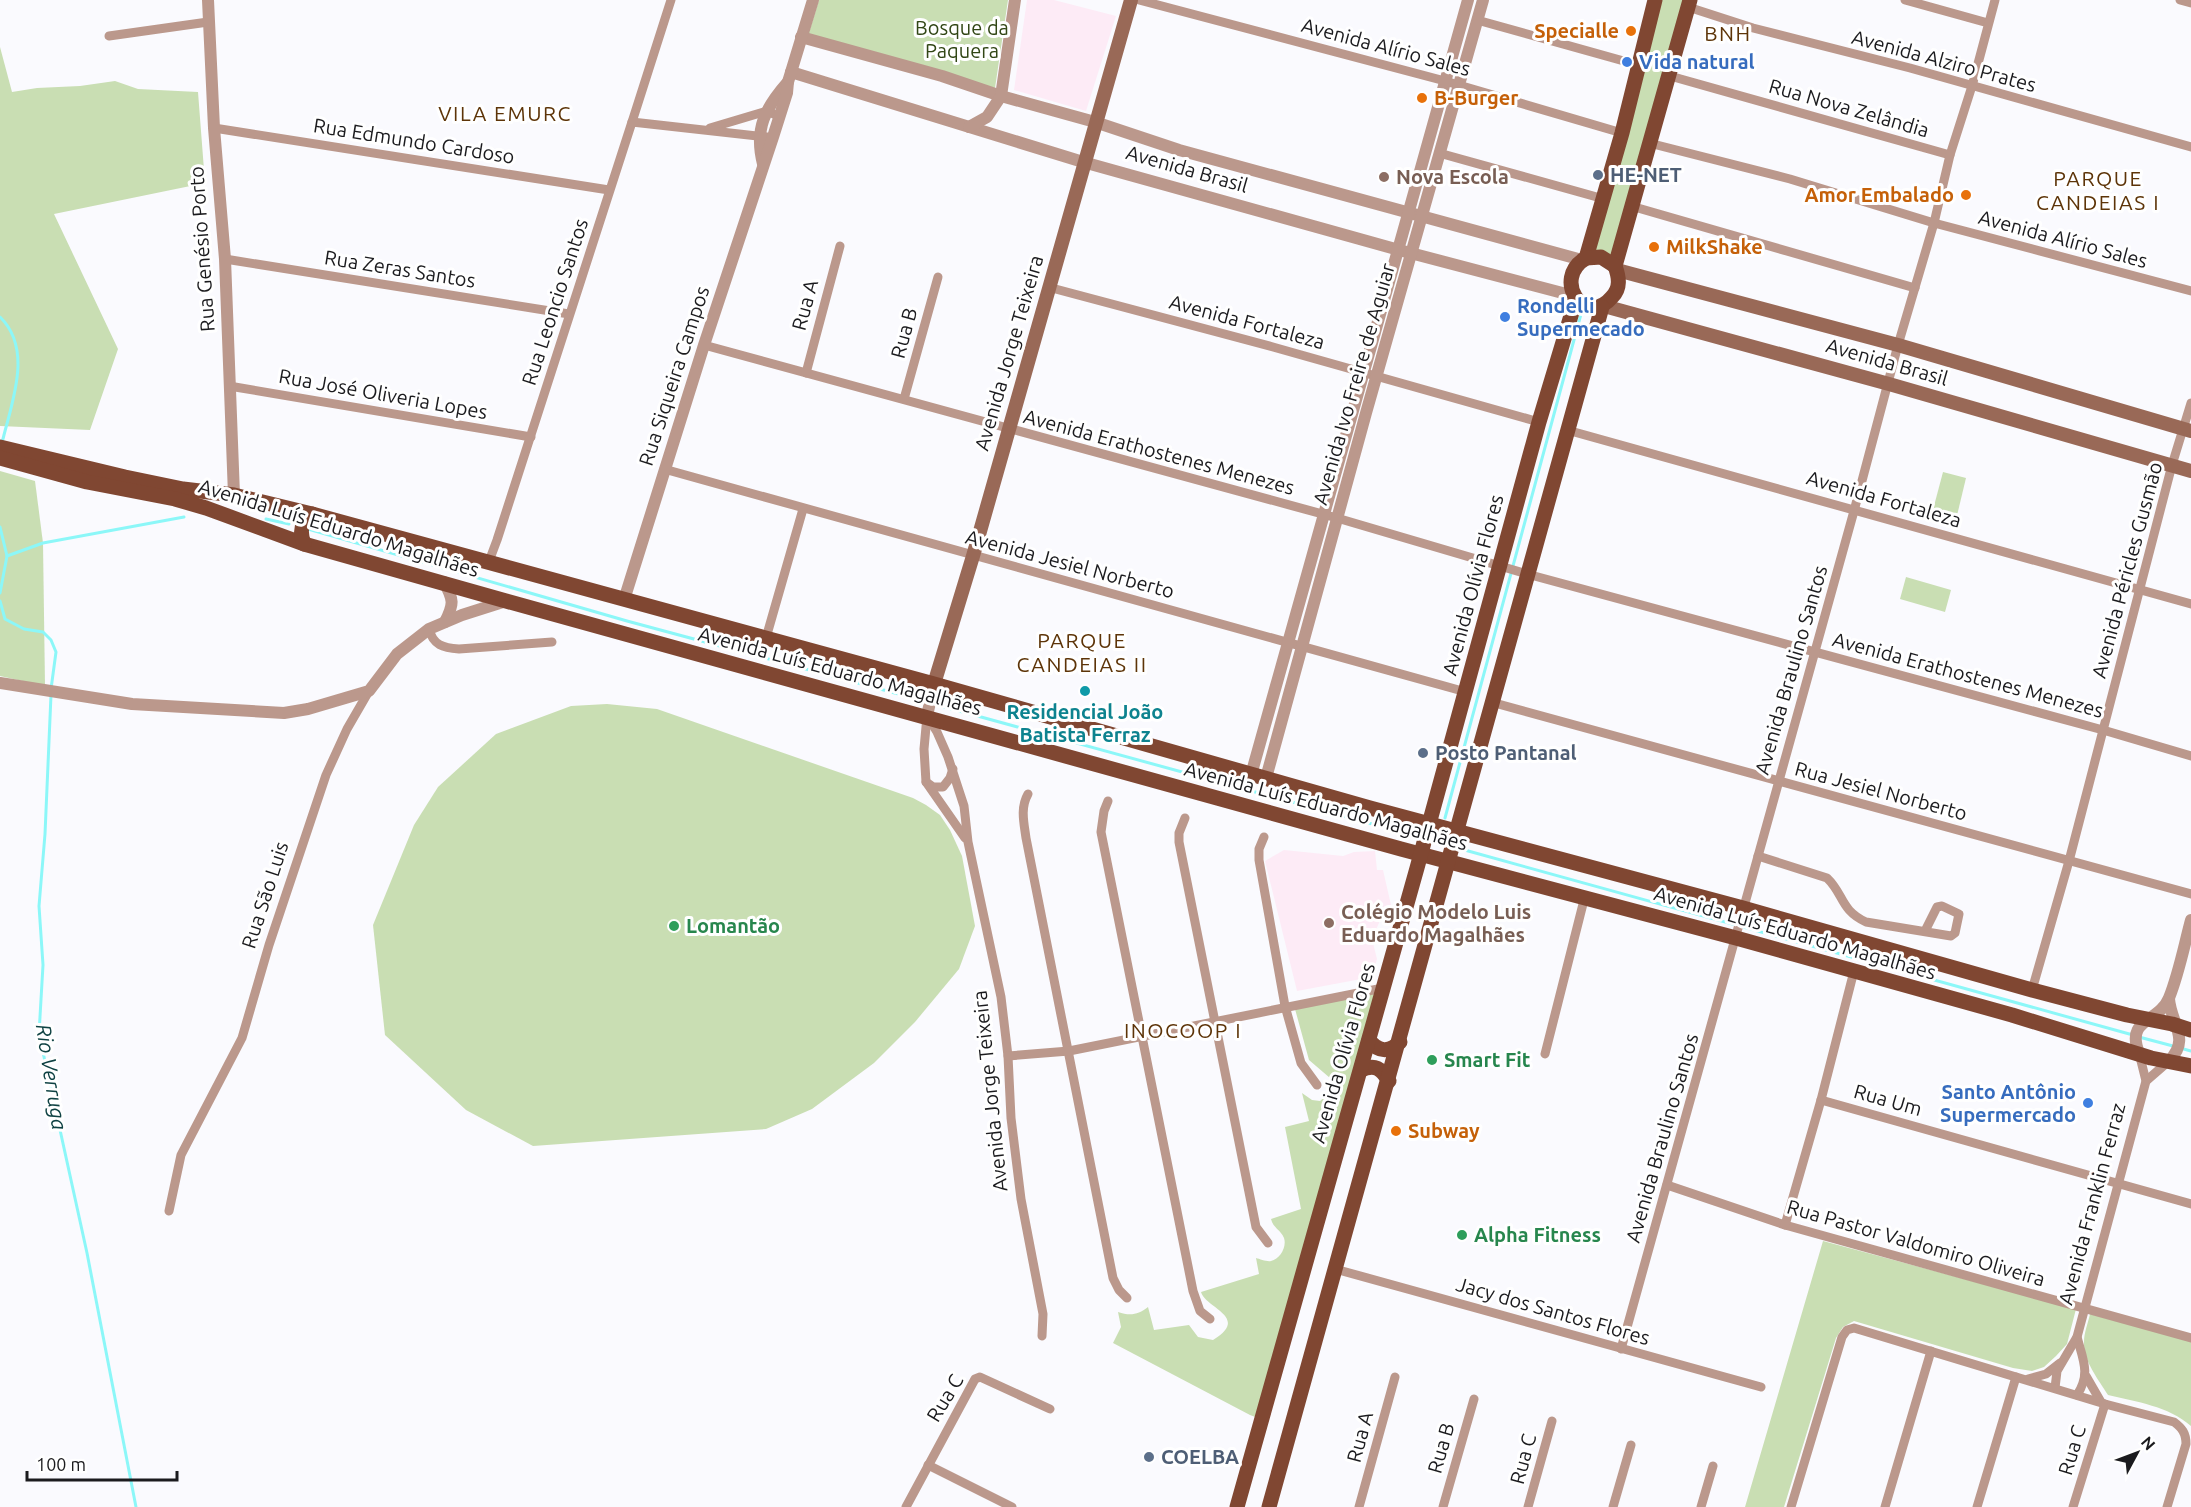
<svg xmlns="http://www.w3.org/2000/svg" width="2191" height="1507" font-family="Ubuntu,sans-serif">
  <rect width="100%" height="100%" fill="#fafafe"/>
  <g fill="#fdebf6">
    <path d="M1027,0H1054L1116,16L1086,111L1014,90Z"/>
    <path d="M1284,850L1343,856L1354,852L1375,851L1377,870H1383L1391,905L1385,909L1372,939L1377,959L1372,977L1297,991L1265,861Z"/>
  </g>
  <g fill="#c9deb3">
    <path d="M819,0H1008L995,88L807,39Z"/>
    <path d="M1657,0H1688L1615,266L1585,258Z"/>
    <path d="M0,47L12,92L37,88L80,86L115,81L138,89L198,92L205,183L54,214L118,349L90,430L0,426Z"/>
    <path d="M0,471L35,481L43,543L45,686L0,676Z"/>
    <path d="M1943,472L1966,478L1954,528L1930,521Z"/>
    <path d="M1906,577L1951,590L1945,612L1900,599Z"/>
    <path d="M607,704L657,709L913,798L926,805L940,815L950,830L962,856L975,926L959,969L915,1022L874,1063L812,1109L766,1129L533,1146L466,1110L385,1035L373,925L414,825L438,787L496,734L571,706Z"/>
    <path d="M1370,992L1375,995L1258,1418L1250,1415L1113,1343L1121,1327L1118,1312C1130,1316 1138,1315 1148,1307L1154,1330L1189,1325L1198,1337L1213,1340C1251,1317 1205,1308 1201,1292L1259,1274L1256,1258C1260,1259 1267,1262 1271,1261C1280,1259 1287,1247 1284,1238C1281,1230 1273,1228 1271,1219L1301,1209L1285,1127L1309,1121L1302,1093L1312,1100L1320,1101L1327,1095L1332,1087L1330,1078L1309,1060L1295,1009Z"/>
    <path d="M1823,1241L2076,1309L2067,1344L2056,1356L2044,1367L2032,1371L2013,1368L1854,1321L1843,1327L1836,1338L1784,1507H1745Z"/>
    <path d="M2090,1314L2191,1341V1426C2168,1406 2137,1402 2108,1395C2099,1380 2083,1361 2084,1342C2084,1333 2088,1323 2090,1314Z"/>
  </g>
  <g fill="none" stroke-linecap="round" stroke-linejoin="round">
    <g stroke="#8cf7f8" stroke-width="3">
      <path d="M0,317C34,350 11,404 2,443"/>
      <path d="M266,519L289,524"/>
      <path d="M0,527L7,556L0,593"/>
      <path d="M308,529L627,621L917,699"/>
      <path d="M7,556L43,543L184,517"/>
      <path d="M0,601L5,619L24,629L43,632L51,640L56,652L51,689"/>
      <path d="M51,695L45,834L39,906L43,965L39,1034L87,1253L136,1507"/>
      <path d="M941,706L1416,836"/>
      <path d="M1445,818L1581,314"/>
      <path d="M1431,840L1446,845"/>
      <path d="M1461,849L2133,1035"/>
      <path d="M2139,1037L2173,1046"/>
      <path d="M2180,1048L2191,1051"/>
    </g>
    <g stroke="#bb988c" stroke-width="9">
      <path d="M1139,0L1445,81L1622,133"/>
      <path d="M1905,0L1988,23"/>
      <path d="M2180,0L2191,3"/>
      <path d="M1688,7L1753,28L1910,68L2191,147"/>
      <path d="M1477,20L1638,65"/>
      <path d="M109,36L208,22"/>
      <path d="M1670,76L1950,155"/>
      <path d="M632,122L671,0"/>
      <path d="M214,128L609,190"/>
      <path d="M710,128L767,111L780,117"/>
      <path d="M1649,143L1790,179L1934,223L2191,291"/>
      <path d="M1439,153L1604,199"/>
      <path d="M1631,206L1915,288"/>
      <path d="M225,259L569,314"/>
      <path d="M1048,287L1273,347L1539,422"/>
      <path d="M704,345L1337,518L1527,574L2103,730L2191,756"/>
      <path d="M806,373L840,246"/>
      <path d="M229,386L531,437"/>
      <path d="M904,399L938,277"/>
      <path d="M1567,430L2191,604"/>
      <path d="M664,469L1466,692"/>
      <path d="M488,564L497,540L632,122L767,137"/>
      <path d="M429,629C433,645 443,648 459,649L552,642"/>
      <path d="M766,638L803,509"/>
      <path d="M1491,702L2191,894"/>
      <path d="M927,716L924,749L926,782L965,838"/>
      <path d="M929,719L937,732L948,757L964,806L968,842L1001,997L1008,1056L1011,1118L1021,1199L1043,1314L1042,1336"/>
      <path d="M926,782L933,787H943L950,778L953,769"/>
      <path d="M1028,794C1020,808 1024,823 1026,838L1113,1278L1119,1290L1127,1298"/>
      <path d="M1108,801L1104,811L1101,832L1193,1291L1200,1311L1210,1319"/>
      <path d="M1185,818L1179,833V842L1256,1227L1268,1243"/>
      <path d="M1264,837L1259,849V860L1285,1006L1301,1063L1317,1085"/>
      <path d="M1758,856L1827,878C1844,894 1840,910 1866,922L1951,936L1955,933L1959,914L1942,906L1937,907L1925,931"/>
      <path d="M2032,990L2069,861L2172,465L2191,403"/>
      <path d="M1545,1054L1585,896"/>
      <path d="M1008,1056L1069,1051L1383,988"/>
      <path d="M2146,1081L2169,1061"/>
      <path d="M1821,1100L2191,1204"/>
      <path d="M1667,1185L1785,1225L2191,1338"/>
      <path d="M169,1211L181,1155L242,1038L269,945L326,775L347,729L369,691"/>
      <path d="M1785,1225L1821,1100L1854,971"/>
      <path d="M1335,1269L1761,1387"/>
      <path d="M2077,1337C2083,1360 2091,1374 2077,1395"/>
      <path d="M1621,1349L1854,511L1898,345L1934,223L1950,155L1972,86L1995,0"/>
      <path d="M2086,1376L2101,1402"/>
      <path d="M2028,1379L2046,1374L2060,1363"/>
      <path d="M2055,1388L2057,1371L2077,1337L2146,1081L2139,1053"/>
      <path d="M928,1465L1012,1507"/>
      <path d="M906,1507L975,1379L980,1377L1050,1409"/>
      <path d="M1359,1507L1395,1377"/>
      <path d="M1443,1507L1474,1399"/>
      <path d="M1528,1507L1552,1421"/>
      <path d="M1613,1507L1631,1445"/>
      <path d="M1701,1507L1713,1466"/>
      <path d="M1791,1507L1842,1337L1847,1330L1854,1328L2105,1404L2174,1422C2182,1428 2186,1433 2186,1444L2167,1507"/>
      <path d="M1885,1507L1931,1351"/>
      <path d="M1977,1507L2016,1377"/>
      <path d="M2073,1507L2105,1404"/>
    </g>
    <g stroke="#bb988c" stroke-width="12">
      <path d="M208,0L214,128L225,259L234,495"/>
      <path d="M801,37L942,76L1001,96L1095,122L1179,150L1582,260"/>
      <path d="M791,72L1083,162L1399,250L1574,296"/>
      <path d="M969,127L987,117L1001,96L1015,0"/>
      <path d="M763,164C754,129 765,108 788,82"/>
      <path d="M444,582C454,600 454,604 445,622"/>
      <path d="M624,600L704,345L773,137L787,93L788,82L813,0"/>
      <path d="M0,683L132,704L284,713L308,709L369,691L397,654L429,629L462,615L506,601"/>
      <path d="M927,716L934,684"/>
      <path d="M1251,775L1468,0"/>
      <path d="M1266,778L1366,413L1483,0"/>
      <path d="M2169,999C2171,1024 2191,1039 2169,1061"/>
      <path d="M2139,1053C2125,1018 2159,1023 2169,998C2179,973 2184,946 2191,920"/>
    </g>
    <g stroke="#996957" stroke-width="14">
      <path d="M1617,270L1898,345L2191,431"/>
      <path d="M1604,306L1889,384L2191,471"/>
      <path d="M934,684L973,556L1131,0"/>
    </g>
    <g stroke="#804732" stroke-width="15">
      <path d="M1655,0L1622,133L1586,258C1551,279 1585,329 1612,297C1621,288 1619,277 1615,266L1690,0"/>
      <path d="M1586,258L1601,257L1615,266"/>
      <path d="M0,447L125,477L183,489L234,495L312,514L934,684L1370,808L1743,908L2032,990L2127,1015L2172,1024L2191,1030"/>
      <path d="M0,458L87,482L175,499L206,508L304,544L506,601L1401,849L1736,938L2012,1015L2151,1058L2191,1066"/>
      <path d="M304,544C299,531 301,522 312,514"/>
      <path d="M1369,1040C1378,1052 1389,1053 1400,1042"/>
      <path d="M1361,1070C1375,1064 1381,1068 1389,1081"/>
      <path d="M1237,1507L1417,868L1539,422L1576,299"/>
      <path d="M1269,1507L1602,307"/>
    </g>
  </g>
  <g fill="#e8710a" stroke="#fff" stroke-width="2">
    <circle cx="1631" cy="31" r="6"/>
    <circle cx="1422" cy="98" r="6"/>
    <circle cx="1966" cy="195" r="6"/>
    <circle cx="1654" cy="247" r="6"/>
    <circle cx="1396" cy="1131" r="6"/>
  </g>
  <g fill="#3f7fe0" stroke="#fff" stroke-width="2">
    <circle cx="1627" cy="62" r="6"/>
    <circle cx="1505" cy="317" r="6"/>
    <circle cx="2088" cy="1103" r="6"/>
  </g>
  <g fill="#5c6f8a" stroke="#fff" stroke-width="2">
    <circle cx="1598" cy="175" r="6"/>
    <circle cx="1423" cy="753" r="6"/>
    <circle cx="1149" cy="1457" r="6"/>
  </g>
  <g fill="#8d6e63" stroke="#fff" stroke-width="2">
    <circle cx="1384" cy="177" r="6"/>
    <circle cx="1329" cy="923" r="6"/>
  </g>
  <circle fill="#0f9aa8" stroke="#fff" stroke-width="2" cx="1085" cy="691" r="6"/>
  <g fill="#2e9e5b" stroke="#fff" stroke-width="2">
    <circle cx="674" cy="926" r="6"/>
    <circle cx="1432" cy="1060" r="6"/>
    <circle cx="1462" cy="1235" r="6"/>
  </g>
  <g text-anchor="middle" stroke-width="6" stroke-linejoin="round" paint-order="stroke">
    <g font-size="20" fill="#314615" stroke="#fff">
      <text x="962" y="35">Bosque da<tspan x="962" dy="23">Paquera</tspan></text>
    </g>
    <g font-size="20" font-weight="bold" fill="#c56008" stroke="#fff" text-anchor="start">
      <text x="1619" y="38" text-anchor="end">Specialle</text>
      <text x="1434" y="105">B-Burger</text>
      <text x="1954" y="202" text-anchor="end">Amor Embalado</text>
      <text x="1666" y="254">MilkShake</text>
      <text x="1408" y="1138">Subway</text>
    </g>
    <g font-size="20" fill="#1b1b1e" stroke="#fff">
      <text transform="translate(1386 47) rotate(15)" y="7">Avenida Alírio Sales</text>
      <text transform="translate(1944 61) rotate(15)" y="7">Avenida Alziro Prates</text>
      <text transform="translate(1849 108) rotate(16)" y="7">Rua Nova Zelândia</text>
      <text transform="translate(414 141) rotate(9)" y="7">Rua Edmundo Cardoso</text>
      <text transform="translate(1187 169) rotate(16)" y="7">Avenida Brasil</text>
      <text transform="translate(2063 239) rotate(15)" y="7">Avenida Alírio Sales</text>
      <text transform="translate(202 249) rotate(-94)" y="7">Rua Genésio Porto</text>
      <text transform="translate(400 269) rotate(9)" y="7">Rua Zeras Santos</text>
      <text transform="translate(555 302) rotate(-72)" y="7">Rua Leoncio Santos</text>
      <text transform="translate(805 305) rotate(-75)" y="7">Rua A</text>
      <text transform="translate(1247 322) rotate(15)" y="7">Avenida Fortaleza</text>
      <text transform="translate(904 333) rotate(-75)" y="7">Rua B</text>
      <text transform="translate(1009 353) rotate(-74)" y="7">Avenida Jorge Teixeira</text>
      <text transform="translate(1887 362) rotate(16)" y="7">Avenida Brasil</text>
      <text transform="translate(674 376) rotate(-72)" y="7">Rua Siqueira Campos</text>
      <text transform="translate(1354 384) rotate(-74)" y="7">Avenida Ivo Freire de Aguiar</text>
      <text transform="translate(383 394) rotate(10)" y="7">Rua José Oliveria Lopes</text>
      <text transform="translate(1159 452) rotate(15)" y="7">Avenida Erathostenes Menezes</text>
      <text transform="translate(1884 499) rotate(16)" y="7">Avenida Fortaleza</text>
      <text transform="translate(339 528) rotate(17)" y="7">Avenida Luís Eduardo Magalhães</text>
      <text transform="translate(1070 564) rotate(15)" y="7">Avenida Jesiel Norberto</text>
      <text transform="translate(2127 570) rotate(-75)" y="7">Avenida Péricles Gusmão</text>
      <text transform="translate(1473 585) rotate(-75)" y="7">Avenida Olívia Flores</text>
      <text transform="translate(1791 670) rotate(-74)" y="7">Avenida Braulino Santos</text>
      <text transform="translate(840 671) rotate(15)" y="7">Avenida Luís Eduardo Magalhães</text>
      <text transform="translate(1968 675) rotate(15)" y="7">Avenida Erathostenes Menezes</text>
      <text transform="translate(1881 791) rotate(15)" y="7">Rua Jesiel Norberto</text>
      <text transform="translate(1326 806) rotate(15)" y="7">Avenida Luís Eduardo Magalhães</text>
      <text transform="translate(265 895) rotate(-72)" y="7">Rua São Luis</text>
      <text transform="translate(1795 933) rotate(16)" y="7">Avenida Luís Eduardo Magalhães</text>
      <text transform="translate(1343 1053) rotate(-74)" y="7">Avenida Olívia Flores</text>
      <text transform="translate(990 1091) rotate(-96)" y="7">Avenida Jorge Teixeira</text>
      <text transform="translate(1888 1100) rotate(16)" y="7">Rua Um</text>
      <text transform="translate(1662 1138) rotate(-74)" y="7">Avenida Braulino Santos</text>
      <text transform="translate(2092 1204) rotate(-75)" y="7">Avenida Franklin Ferraz</text>
      <text transform="translate(1916 1243) rotate(16)" y="7">Rua Pastor Valdomiro Oliveira</text>
      <text transform="translate(1553 1311) rotate(16)" y="7">Jacy dos Santos Flores</text>
      <text transform="translate(945 1398) rotate(-59)" y="7">Rua C</text>
      <text transform="translate(1360 1437) rotate(-75)" y="7">Rua A</text>
      <text transform="translate(1441 1448) rotate(-74)" y="7">Rua B</text>
      <text transform="translate(2072 1450) rotate(-73)" y="7">Rua C</text>
      <text transform="translate(1523 1459) rotate(-75)" y="7">Rua C</text>
    </g>
    <g font-size="20" font-weight="bold" fill="#366cbe" stroke="#fff" text-anchor="start">
      <text x="1639" y="69">Vida natural</text>
      <text x="1517" y="313">Rondelli<tspan x="1517" dy="23">Supermecado</tspan></text>
      <text x="2076" y="1099" text-anchor="end">Santo Antônio<tspan x="2076" dy="23">Supermercado</tspan></text>
    </g>
    <g font-size="20" font-weight="bold" fill="#4e5e75" stroke="#fff" text-anchor="start">
      <text x="1610" y="182">HE-NET</text>
      <text x="1435" y="760">Posto Pantanal</text>
      <text x="1161" y="1464">COELBA</text>
    </g>
    <g font-size="20" font-weight="bold" fill="#785e54" stroke="#fff" text-anchor="start">
      <text x="1396" y="184">Nova Escola</text>
      <text x="1341" y="919">Colégio Modelo Luis<tspan x="1341" dy="23">Eduardo Magalhães</tspan></text>
    </g>
    <g font-size="20" font-weight="bold" fill="#0d838f" stroke="#fff">
      <text x="1085" y="719">Residencial João<tspan x="1085" dy="23">Batista Ferraz</tspan></text>
    </g>
    <g font-size="20" font-weight="bold" fill="#27864d" stroke="#fff" text-anchor="start">
      <text x="686" y="933">Lomantão</text>
      <text x="1444" y="1067">Smart Fit</text>
      <text x="1474" y="1242">Alpha Fitness</text>
    </g>
    <g font-size="21" letter-spacing="1.5" fill="#5d3408" stroke="#fff">
      <text x="1728" y="41">BNH</text>
      <text x="505" y="121">VILA EMURC</text>
      <text x="2098" y="186">PARQUE<tspan x="2098" dy="24">CANDEIAS I</tspan></text>
      <text x="1082" y="648">PARQUE<tspan x="1082" dy="24">CANDEIAS II</tspan></text>
      <text x="1183" y="1038">INOCOOP I</text>
    </g>
    <g font-size="21" font-style="italic" fill="#0f4243" stroke="#fff">
      <text transform="translate(51 1077) rotate(81)" y="7">Rio Verruga</text>
    </g>
  </g>
  <g transform="translate(2137 1453) rotate(49)" stroke="#ffffff" stroke-width="4.5" paint-order="stroke">
  <path d="M0-4.5L10 22L0 15L-10 22Z" fill="#1b1b1e"/>
  <text y="-9" font-size="16" font-weight="bold" text-anchor="middle" fill="#1b1b1e">N</text>
  </g>
  <path d="M27 1471v9h150v-9" fill="none" stroke="#1b1b1e" stroke-width="3"/>
  <text x="36" y="1471" font-size="18" fill="#1b1b1e" stroke="#ffffff" stroke-width="4.5" paint-order="stroke">100 m</text>
</svg>
